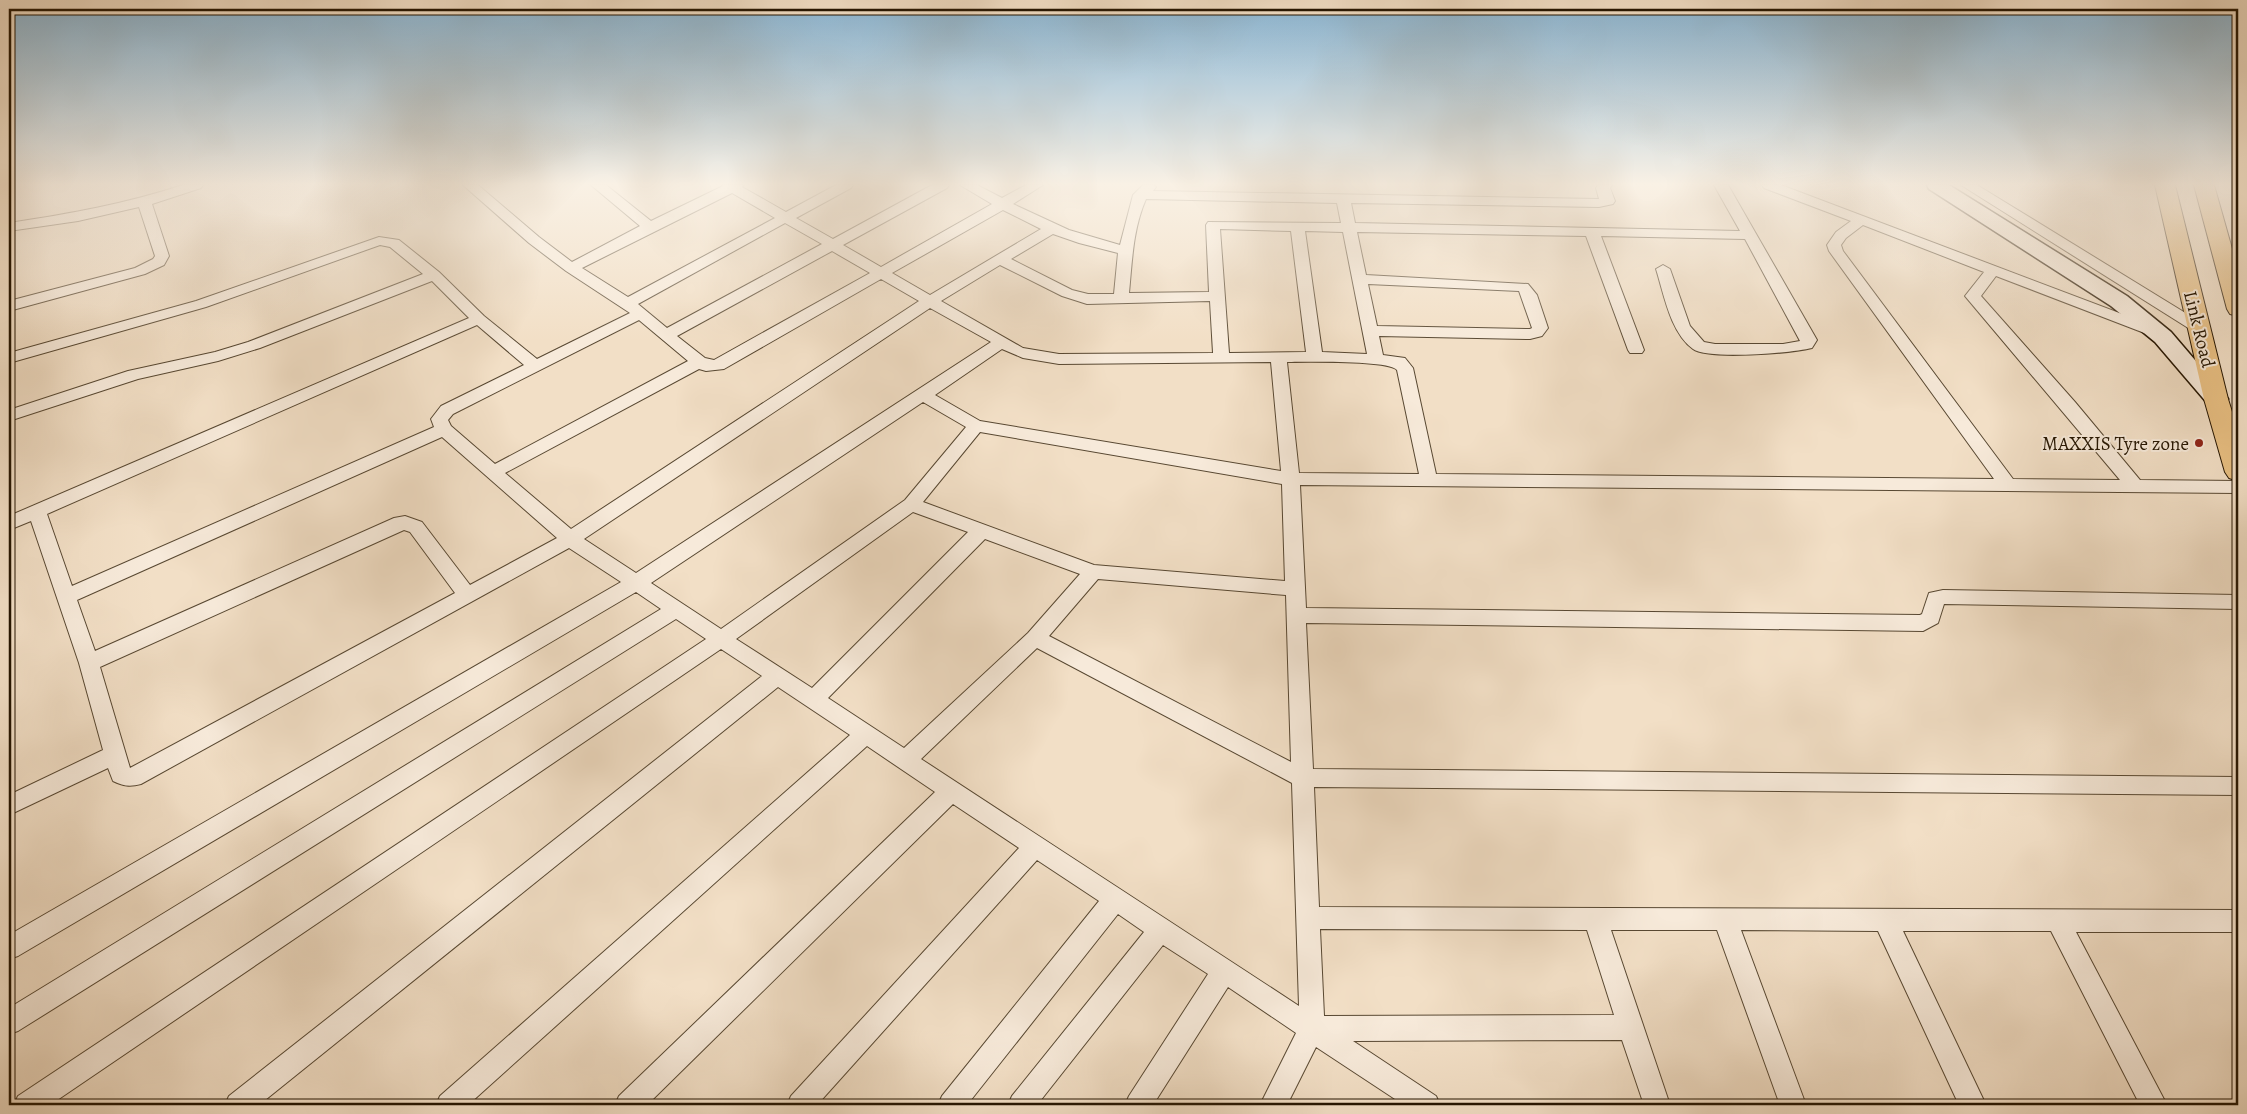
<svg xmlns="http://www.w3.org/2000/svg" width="2247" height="1114" font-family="Alegreya,serif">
  <rect width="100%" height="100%" fill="#f2dfc6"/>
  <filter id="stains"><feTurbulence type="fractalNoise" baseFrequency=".004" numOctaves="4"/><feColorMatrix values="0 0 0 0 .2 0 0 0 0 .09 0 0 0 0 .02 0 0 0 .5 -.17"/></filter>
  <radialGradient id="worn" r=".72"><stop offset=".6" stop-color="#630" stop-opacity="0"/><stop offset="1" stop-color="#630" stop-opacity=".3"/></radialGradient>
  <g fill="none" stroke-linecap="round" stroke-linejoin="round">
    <defs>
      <g id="street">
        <path d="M183,185H203L201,188L152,204L169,256L164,265L145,274L9,311V301L135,268L153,259L155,256L139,207L78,221L9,231V223C69,214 125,204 183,185Z"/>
        <path d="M463,185H478L539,237L572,262L640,226L591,185H606L651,221L723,186L722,185H744L742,187L786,212L836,185H853L851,188L796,218L833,239L932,185H949L947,188L843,245L881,267L992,204L960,185H977L1002,198L1026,185H1043L1013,204L1069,230L1120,245L1133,195L1143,185H1154L1156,187L1153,191L1599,199L1596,188L1598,185H1612L1610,188L1615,201L1613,204L1599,207L1351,203L1355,223L1740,231L1714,185H1728L1817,340L1812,348C1792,353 1708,360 1693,349C1670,332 1664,294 1656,269L1663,265L1670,269L1690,326L1704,342L1715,344H1783L1800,341L1745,239L1601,236L1644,350L1642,353H1630L1628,350L1586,236L1357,232L1366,275L1528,284L1537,295L1548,328L1542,336L1530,339L1379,336L1383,355L1405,358L1413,368L1436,474L1994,479L1829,251L1827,245L1836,232L1851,221L1764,188L1762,185H1781L2159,328L2161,331L2159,334H2147L1996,276L1981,296L2075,402L2140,480L2238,481V493L1300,485L1306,608L1920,615L1922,614L1929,593L1943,590L2238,595V609L1944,604L1938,623L1923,631L1306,623L1313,769L2238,777V795L1314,787L1319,907L2238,910V932H2076L2167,1105H2140L2051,931H1903L1986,1105H1959L1878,931L1741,930L1806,1105H1780L1717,930H1611L1670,1105H1644L1622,1040L1353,1041L1436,1096L1440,1105H1404L1316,1047L1287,1105H1260L1296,1033L1228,987L1153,1105H1125L1129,1096L1208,974L1163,945L1037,1105H1008L1012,1096L1144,932L1118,914L967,1105H938L942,1096L1099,901L1037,860L817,1105H787L791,1096L1019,848L953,804L647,1105H615L619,1096L935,792L867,746L468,1105H436L440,1096L850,735L778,687L259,1105H225L229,1096L762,676L721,649L50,1105H14L18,1096L706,639L676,619L18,1031L9,1034V1008L661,609L636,592L18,956L9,959V935L621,582L569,548L141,784C130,787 123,786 113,781L108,768L9,815V795L103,750L79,663L31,521L9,530V516L469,318L432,281L260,348L218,361L138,379L9,421V410L128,371L215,352L248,342L423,274L390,247L380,245L206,307L9,363V353L196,301L379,237L399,240L439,272L484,316L537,359L630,313L566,271L529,243ZM732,193L775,218L628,297L582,268ZM1146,199L1337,203L1341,223L1208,222L1206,225L1209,292L1129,293C1132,262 1133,228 1146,199ZM1003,210L1041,229L930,295L892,273ZM785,223L822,244L667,328L638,304ZM1863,225L1984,272L1965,296L2120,480L2013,479L1843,251L1841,245L1846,238ZM1220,229L1291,231L1306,352L1229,353ZM1305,231L1343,232L1367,354L1322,352ZM1053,234L1079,243L1118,253L1114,294H1088L1072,290L1011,259ZM832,251L870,273L714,360L705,358L677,336ZM1000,265L1062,296L1087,304L1210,301L1213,353L1059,354L1023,348L941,301ZM881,279L919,301L571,529L505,473L699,369L706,371L724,369ZM1368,284L1519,291L1532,328L1530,329L1377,326ZM930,308L991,342L636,573L584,539ZM639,320L688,361L495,464L451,426L448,420L453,414ZM477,325L524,365L441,406L431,419L434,427L72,586L47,514ZM1002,349L1023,358L1059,364L1271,362L1281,471L980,421L935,395ZM1287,362C1304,362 1388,360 1397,370L1419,474L1299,473ZM923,402L966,427L905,500L721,629L651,583ZM980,432L1282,484L1285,581L1094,565L923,502ZM442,437L557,538L470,585L422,522L405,516L394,518L95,651L77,600ZM913,512L968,532L812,688L736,639ZM404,530L410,532L455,593L130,768L100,667ZM985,539L1080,574L1028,633L904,748L828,698ZM1098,579L1286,595L1291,762L1049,636ZM1037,648L1292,783L1299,1006L921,759ZM1320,929L1587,930L1614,1015L1324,1016Z"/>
        <path d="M1961,185H1977L2205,325L2207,328L2205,331H2193Z"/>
      </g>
      <path id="secondary" d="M1927,185H1949L2127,296L2171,332L2224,394L2228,399L2224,404L2216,406L2208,404L2155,342L2111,306L1929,189Z"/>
      <g id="primary">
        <path d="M2155,185H2175L2228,399L2238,431V481L2229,478L2225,472L2204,399Z"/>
        <path d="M2194,185H2214L2238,270V316L2230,314L2227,309Z"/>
      </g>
    </defs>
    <use href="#street" stroke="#584832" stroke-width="2"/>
    <use href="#secondary" stroke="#251501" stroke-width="3"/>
    <use href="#primary" stroke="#251501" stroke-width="2"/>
    <use href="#street" fill="#f7eada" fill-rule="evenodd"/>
    <use href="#secondary" fill="#f7eada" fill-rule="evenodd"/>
    <use href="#primary" fill="#e9c083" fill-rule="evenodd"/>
  </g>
  <linearGradient id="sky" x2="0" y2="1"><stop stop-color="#8ab7d6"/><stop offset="0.54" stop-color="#f9f1e5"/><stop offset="1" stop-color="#f9f1e5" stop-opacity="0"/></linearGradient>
  <rect width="2247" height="341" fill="url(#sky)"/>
  <circle fill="#8f2418" stroke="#f7eada" stroke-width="2" cx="2199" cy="443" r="5"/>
  <g text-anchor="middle" stroke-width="4" stroke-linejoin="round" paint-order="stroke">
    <g font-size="19" fill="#251501" stroke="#f7eada">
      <text transform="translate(2200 329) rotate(76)" y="7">Link Road</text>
    </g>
    <g font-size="19" fill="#251501" stroke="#f7eada" text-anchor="end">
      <text x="2189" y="450">MAXXIS Tyre zone</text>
    </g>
  </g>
  <rect width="2247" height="1114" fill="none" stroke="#f2dfc6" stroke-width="30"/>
  <rect x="10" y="10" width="2227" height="1094" fill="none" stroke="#251501" stroke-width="2.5"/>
  <rect x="15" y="15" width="2217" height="1084" fill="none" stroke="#251501"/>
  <rect width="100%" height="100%" filter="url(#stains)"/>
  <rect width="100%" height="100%" fill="url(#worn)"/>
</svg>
